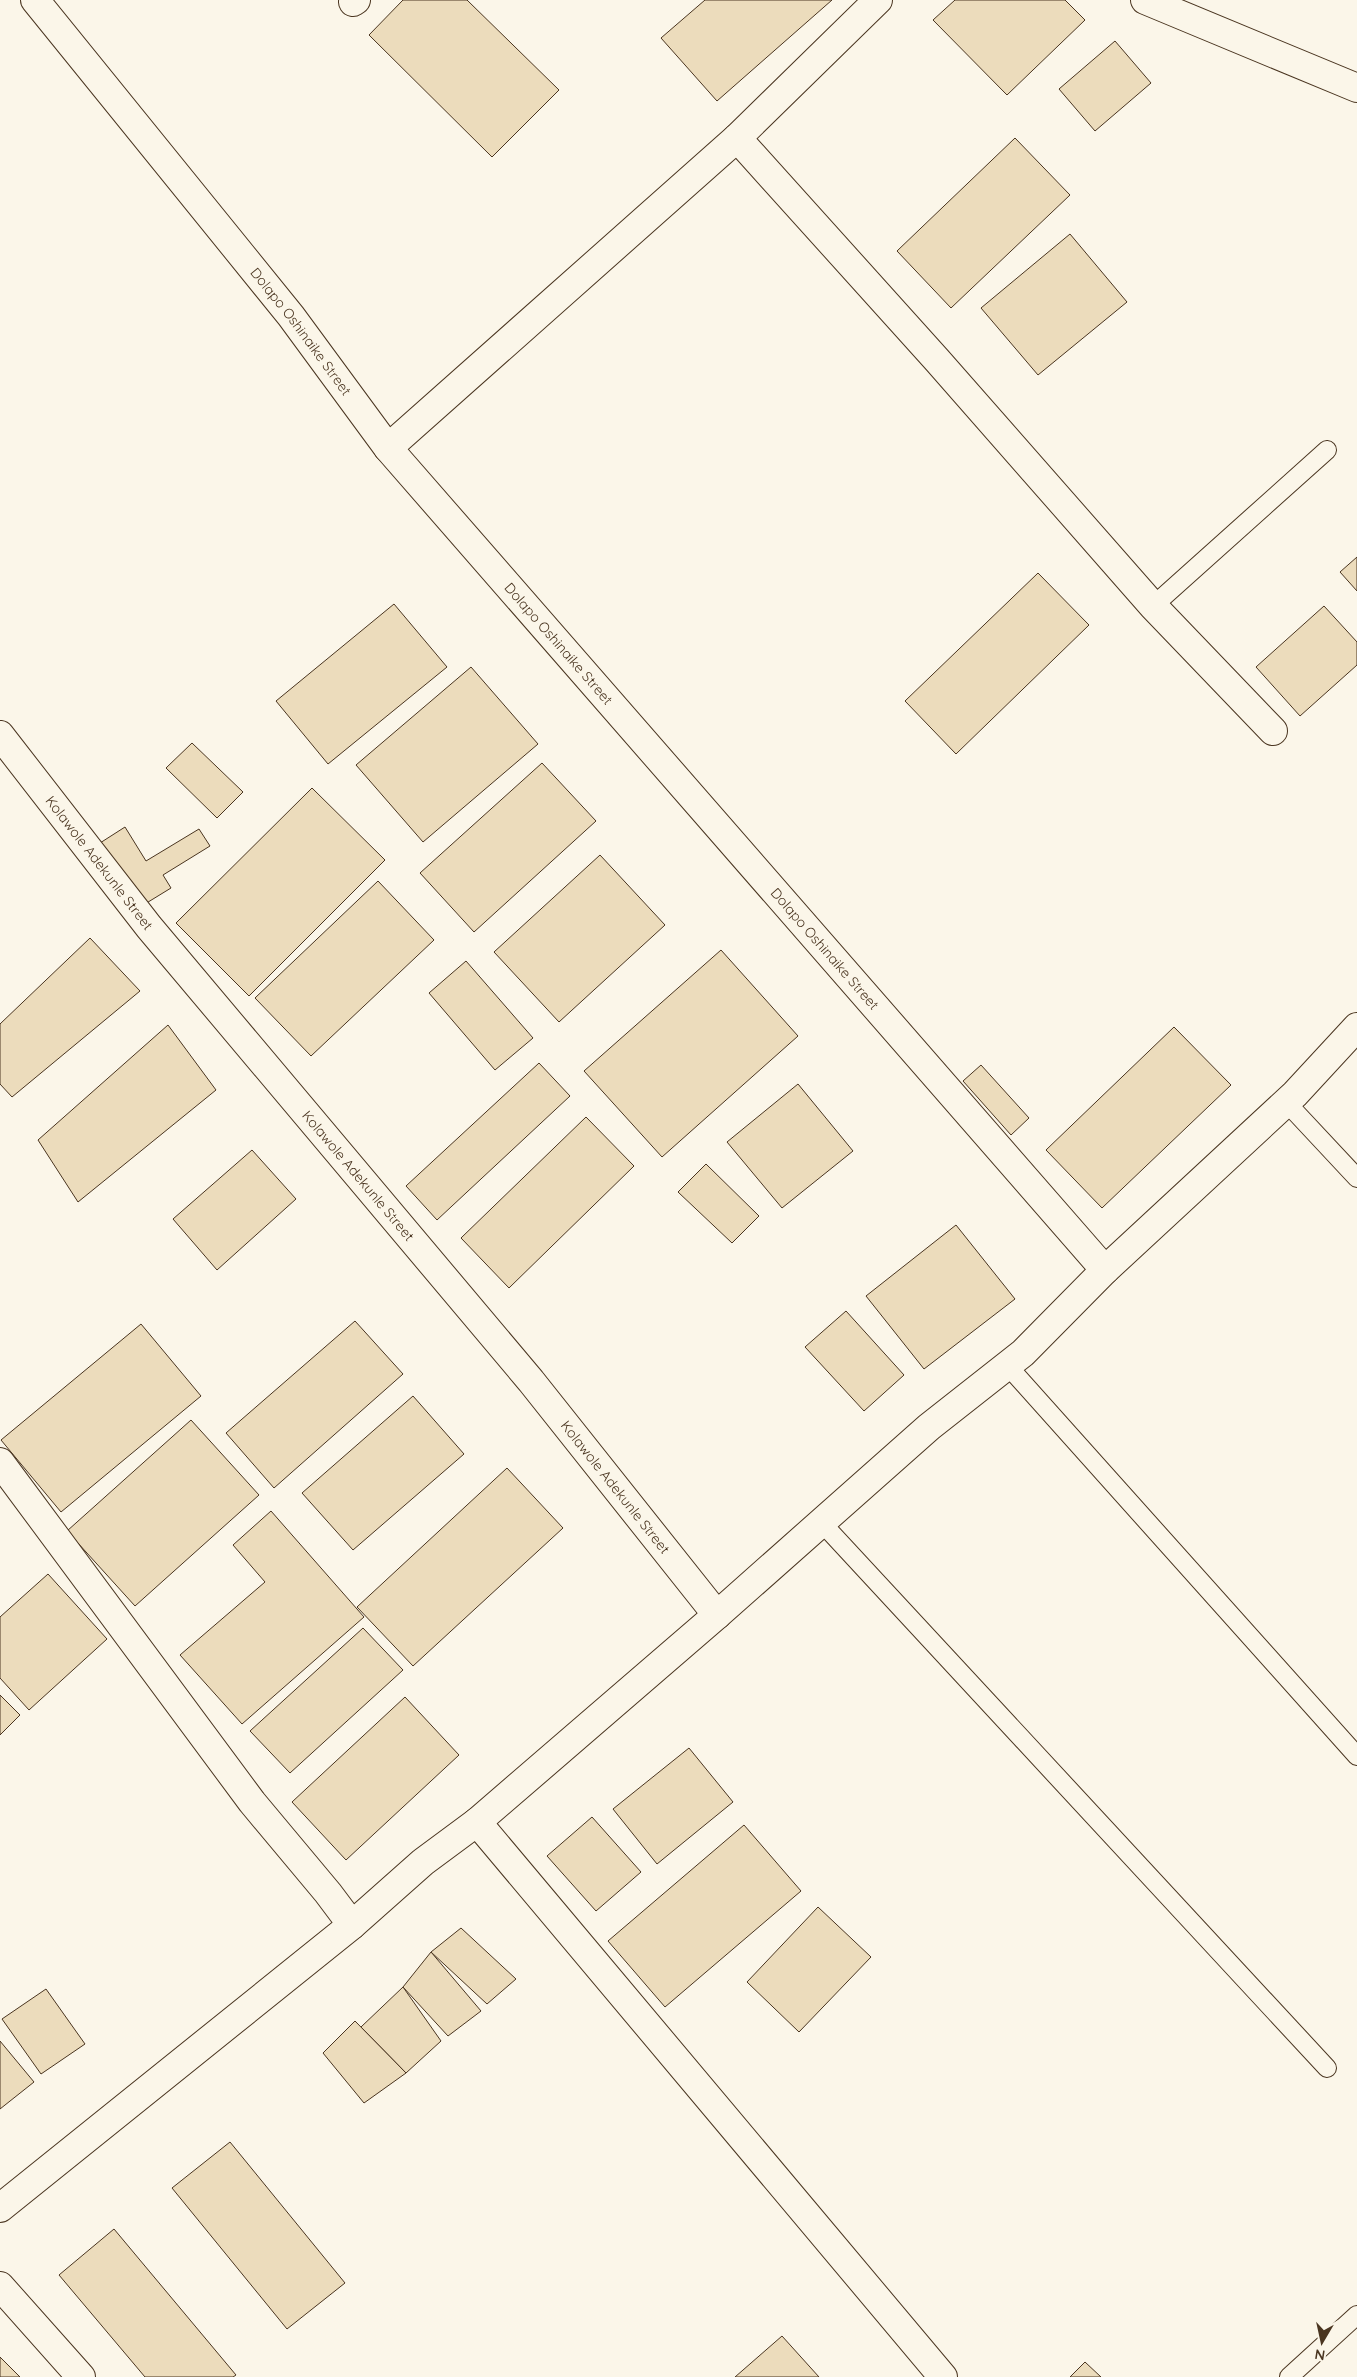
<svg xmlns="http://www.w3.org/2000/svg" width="1357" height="2377" font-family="Quicksand,sans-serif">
  <rect width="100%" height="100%" fill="#fbf6e9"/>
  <g fill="#ecdcbc" stroke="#4a3520">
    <path d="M403,0H467L559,90L492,157L369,35Z"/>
    <path d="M705,0H832L717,101L661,38Z"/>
    <path d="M955,0H1065L1085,20L1007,95L933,20Z"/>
    <path d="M1115,41L1151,83L1095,131L1059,89Z"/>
    <path d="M1015,138L1070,195L951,308L897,251Z"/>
    <path d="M1070,234L1127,302L1038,375L981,308Z"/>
    <path d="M1357,557V591L1340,572Z"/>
    <path d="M1038,573L1089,625L956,754L905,701Z"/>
    <path d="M394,604L447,667L328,764L276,701Z"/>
    <path d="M1324,606L1357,642V665L1300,716L1256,667Z"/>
    <path d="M471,667L538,744L423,842L356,765Z"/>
    <path d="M192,743L243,792L217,818L166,768Z"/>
    <path d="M542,763L596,821L474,932L420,873Z"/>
    <path d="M312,788L385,860L249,996L176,923Z"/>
    <path d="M125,827L146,861L199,829L210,846L163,875L171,888L140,907L100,843Z"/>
    <path d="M600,855L665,925L559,1022L494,952Z"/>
    <path d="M378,881L434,940L311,1056L255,998Z"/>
    <path d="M90,938L140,991L12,1097L0,1084V1024Z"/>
    <path d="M721,950L798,1036L662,1157L584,1071Z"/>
    <path d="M466,961L533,1038L495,1070L429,993Z"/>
    <path d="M168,1025L216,1090L78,1202L38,1140Z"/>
    <path d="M1174,1027L1231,1085L1102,1208L1046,1150Z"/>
    <path d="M539,1063L570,1096L437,1220L406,1186Z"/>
    <path d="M981,1065L1029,1118L1011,1135L963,1081Z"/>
    <path d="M798,1084L853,1151L782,1208L727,1142Z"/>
    <path d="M586,1117L634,1166L509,1288L461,1238Z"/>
    <path d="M252,1150L296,1199L217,1270L173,1219Z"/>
    <path d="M706,1164L759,1216L732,1243L678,1192Z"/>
    <path d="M956,1225L1015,1299L924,1369L866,1296Z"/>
    <path d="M846,1311L904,1375L864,1411L805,1347Z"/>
    <path d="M355,1321L403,1374L274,1488L226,1433Z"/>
    <path d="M141,1324L201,1396L61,1512L1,1440Z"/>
    <path d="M413,1396L464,1454L353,1550L302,1493Z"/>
    <path d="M191,1420L259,1495L135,1606L67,1531Z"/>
    <path d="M507,1468L563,1528L413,1666L357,1607Z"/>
    <path d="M271,1511L364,1617L242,1724L180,1655L265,1582L233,1545Z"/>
    <path d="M48,1574L107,1639L29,1710L0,1678V1617Z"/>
    <path d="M363,1628L403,1670L290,1773L250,1731Z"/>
    <path d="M0,1695L20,1715L0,1735Z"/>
    <path d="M405,1697L459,1755L346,1860L292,1802Z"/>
    <path d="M689,1748L733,1802L657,1864L613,1809Z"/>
    <path d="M592,1817L641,1872L596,1911L547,1856Z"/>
    <path d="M744,1825L801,1891L665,2007L608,1941Z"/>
    <path d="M818,1907L871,1957L799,2032L747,1982Z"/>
    <path d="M461,1928L516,1979L487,2004L431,1952Z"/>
    <path d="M431,1952L481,2011L448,2036L403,1987Z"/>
    <path d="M403,1987L441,2041L406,2073L361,2027Z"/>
    <path d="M46,1989L85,2044L41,2074L2,2019Z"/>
    <path d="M355,2021L406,2073L364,2103L323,2053Z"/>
    <path d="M0,2041L34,2082L0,2109Z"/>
    <path d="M230,2142L345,2283L287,2329L172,2188Z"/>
    <path d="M114,2229L236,2375L233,2377H145L59,2275Z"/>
    <path d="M782,2336L819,2377H735Z"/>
    <path d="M0,2357L20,2377H0Z"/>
    <path d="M1085,2362L1101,2377H1070Z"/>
  </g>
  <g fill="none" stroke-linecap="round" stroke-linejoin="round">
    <defs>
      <g id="lane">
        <path d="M1153,606L1327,450"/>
        <path d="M1286,1102L1357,1178"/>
        <path d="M1007,1365L1357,1756"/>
        <path d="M822,1523L1327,2068"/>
        <path d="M1289,2377L1357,2315"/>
      </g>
      <g id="street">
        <path id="s1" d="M35,0L291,316L388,448L1105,1270"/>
        <path d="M1145,0L1357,88"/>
        <path d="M353,2L356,0"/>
        <path d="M737,138L937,360L1153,606L1273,731"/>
        <path d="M388,448L737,138L878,0"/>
        <path id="s2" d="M0,735L149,927L531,1381L717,1615"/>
        <path d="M0,1462L252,1802L328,1893L352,1925L423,1862L477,1822L717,1615L929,1427L1023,1353L1105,1270L1295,1094L1357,1027"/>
        <path d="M477,1822L943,2377"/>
        <path d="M0,2208L352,1925"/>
        <path d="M0,2286L81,2377"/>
      </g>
    </defs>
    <use href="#lane" stroke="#4a3520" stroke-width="20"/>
    <use href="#street" stroke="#4a3520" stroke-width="30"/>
    <use href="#lane" stroke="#fbf6e9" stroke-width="18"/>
    <use href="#street" stroke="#fbf6e9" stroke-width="28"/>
  </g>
  <g text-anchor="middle" stroke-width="4" stroke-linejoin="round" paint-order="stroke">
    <g font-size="14" fill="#4a3520" stroke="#fbf6e9">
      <text dy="5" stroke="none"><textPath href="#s1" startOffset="425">Dolapo Oshinaike Street</textPath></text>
      <text dy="5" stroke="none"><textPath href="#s1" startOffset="830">Dolapo Oshinaike Street</textPath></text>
      <text dy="5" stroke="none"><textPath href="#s2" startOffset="162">Kolawole Adekunle Street</textPath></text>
      <text dy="5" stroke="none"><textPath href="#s1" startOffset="1235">Dolapo Oshinaike Street</textPath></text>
      <text dy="5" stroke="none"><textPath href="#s2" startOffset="568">Kolawole Adekunle Street</textPath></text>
      <text dy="5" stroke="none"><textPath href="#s2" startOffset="972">Kolawole Adekunle Street</textPath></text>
    </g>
  </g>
  <g transform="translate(1322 2342) rotate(189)" stroke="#fbf6e9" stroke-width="4" paint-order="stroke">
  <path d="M0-4L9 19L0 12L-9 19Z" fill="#4a3520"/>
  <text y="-8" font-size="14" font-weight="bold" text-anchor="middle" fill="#4a3520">N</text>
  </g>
</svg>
